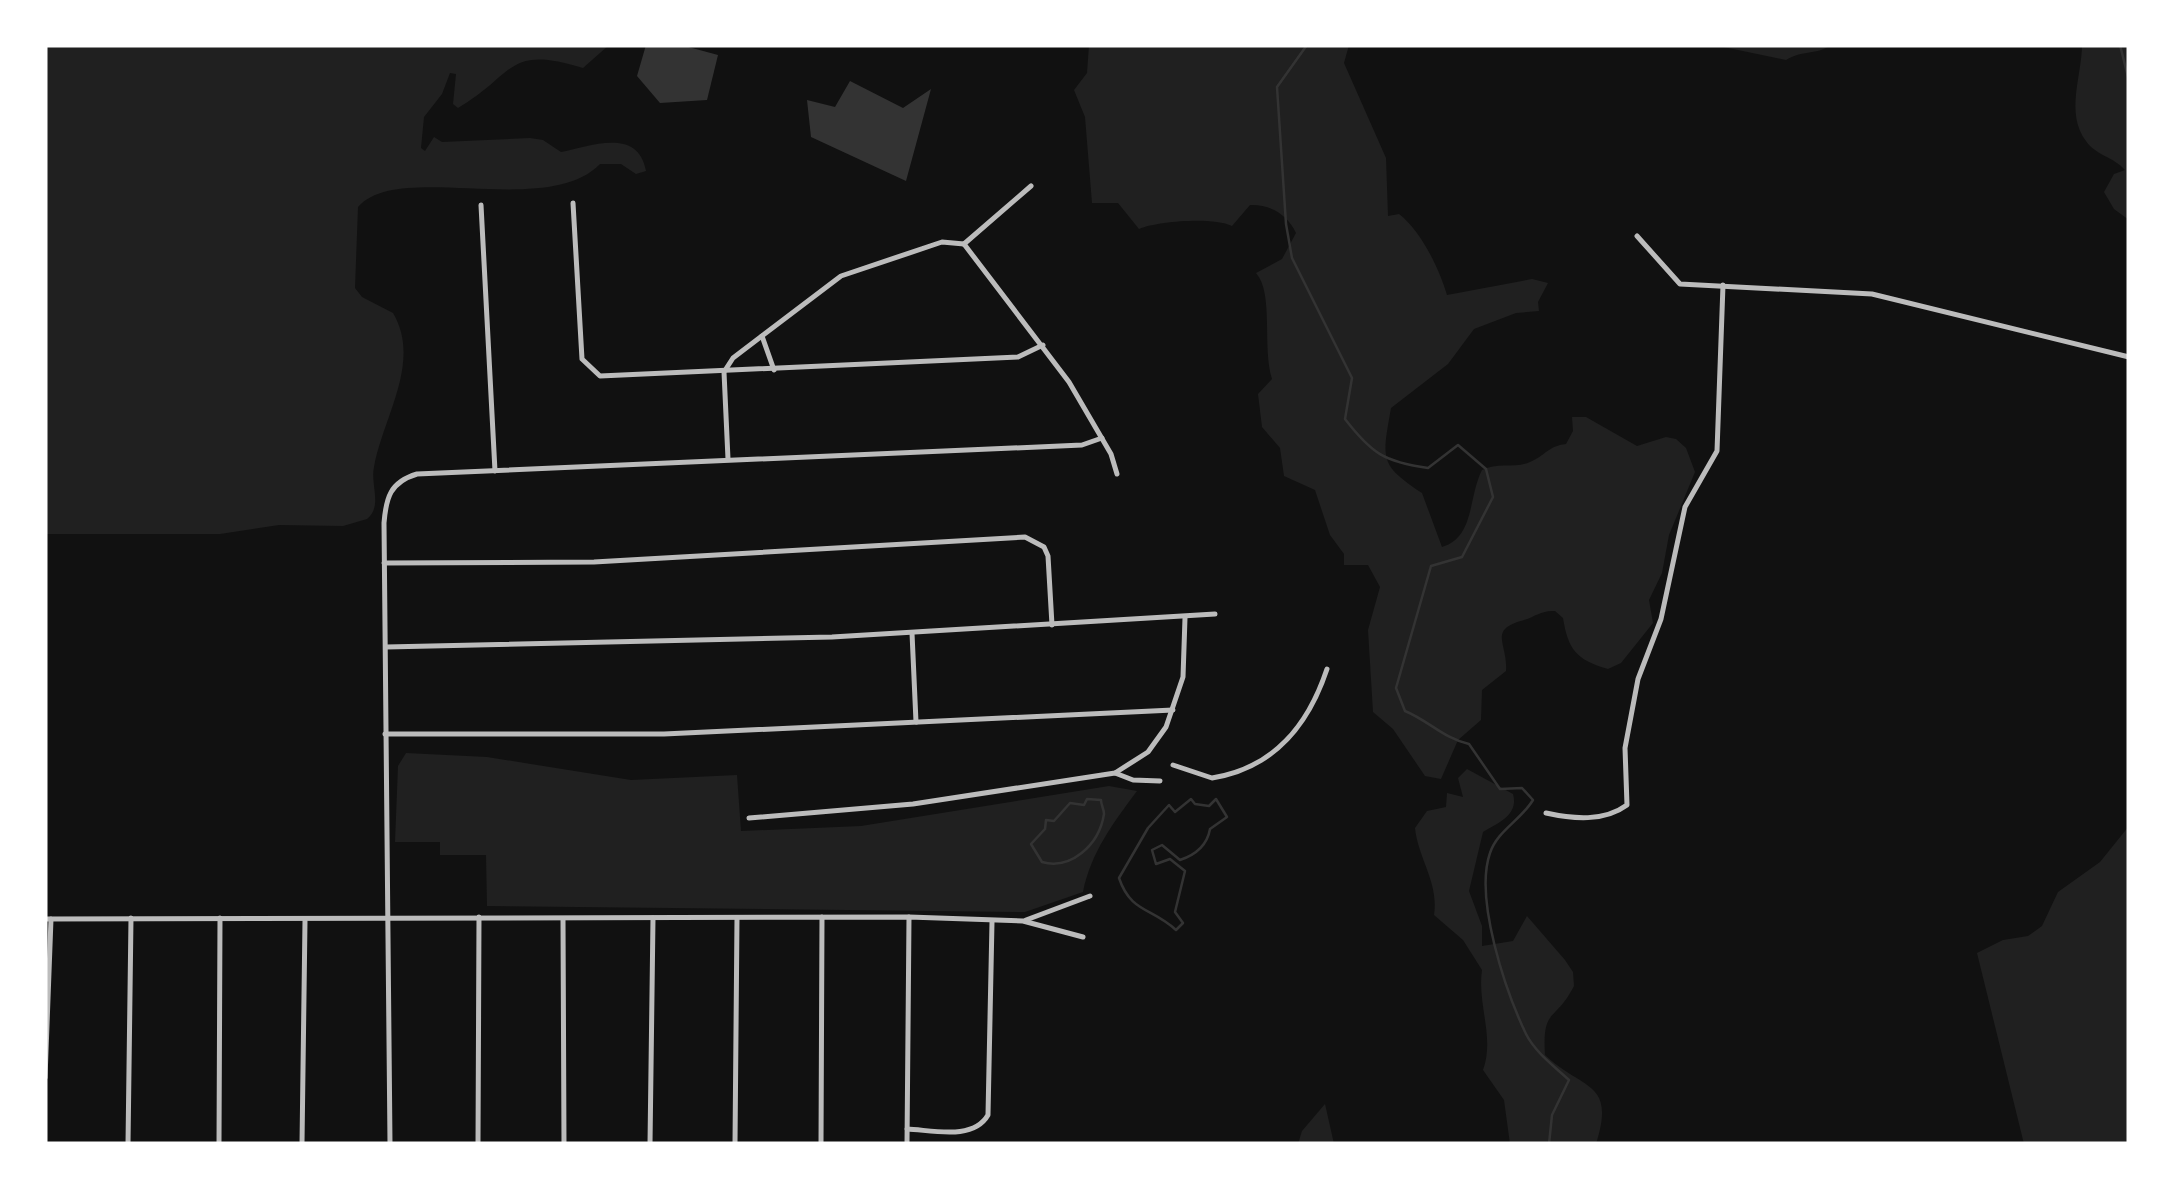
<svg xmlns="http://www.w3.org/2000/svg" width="2174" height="1189" font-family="'Source Serif 4',serif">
  <rect width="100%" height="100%" fill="#111"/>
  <g fill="#202020">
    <path d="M45,45H609L583,68C506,44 515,75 458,108L453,104L456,74L450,73L442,94L424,117L421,148L425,151L434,137L442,142L530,138L543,140L561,152C588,147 638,126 646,171L636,174L621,164H600C547,219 398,160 358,207L355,288L362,297L393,313C422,362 383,417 374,467C370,485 383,506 367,519L343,526L279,525L220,534H45Z"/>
    <path d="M1089,45H1349L1344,63L1386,158L1388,216L1399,214C1421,231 1439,268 1447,295L1532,279L1548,283L1538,302L1539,311L1516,313L1474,329L1448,364L1391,408C1382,460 1379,464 1422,493L1442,547C1475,537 1468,497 1482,470C1498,462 1515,469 1530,462C1545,456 1548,446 1566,444L1573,431L1572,417H1586L1637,446L1666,437L1676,439L1686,448L1695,472L1669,535L1662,573L1649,600L1653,623L1621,663L1608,669C1576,660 1568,649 1563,618L1555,611C1542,610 1536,616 1524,620C1487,630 1508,643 1506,671L1482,690L1481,720L1458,740L1441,779L1425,776L1393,729L1373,712L1368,630L1380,587L1368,565H1344V554L1330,535L1315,490L1284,476L1280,448L1262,427L1258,394L1272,379C1262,347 1274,293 1256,273L1282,259L1296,233C1288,215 1270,204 1250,205L1232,226C1213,217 1159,221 1139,229L1118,203H1092L1085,117L1074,90L1087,73Z"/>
    <path d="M1714,45H1831C1817,55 1802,50 1786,60Z"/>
    <path d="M2082,45H2129V220L2114,209L2104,192L2114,174L2125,170C2114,157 2095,155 2086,141C2065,113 2082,75 2082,45Z"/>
    <path d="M406,753L487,757L631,780L737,775L741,831L861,826L1109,786L1137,791C1114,822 1091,852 1083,892L1025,912L487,906L486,855H440V842H395L398,766Z"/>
    <path d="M1467,769L1513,794C1519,815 1498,823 1483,832L1469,891L1482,926V946L1513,941L1527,916L1565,960L1573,972L1574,986C1555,1023 1542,1007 1545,1055C1583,1091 1616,1080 1596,1144H1510L1504,1100L1483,1070C1495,1037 1477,1005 1482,970L1463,940L1434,915C1439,883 1418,858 1415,828L1427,811L1446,807L1447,793L1463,797L1458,778Z"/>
    <path d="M2129,826V1144H2024L1977,953L2003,940L2028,936L2042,926L2058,892L2100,862Z"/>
    <path d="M1325,1104L1334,1144H1298L1302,1131Z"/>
  </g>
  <g fill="#333">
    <path d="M646,45H681L718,55L707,100L660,103L637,76Z"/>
    <path d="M850,81L903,108L931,89L906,181L811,137L807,100L835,107Z"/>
  </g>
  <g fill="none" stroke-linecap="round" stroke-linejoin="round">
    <g stroke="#333" stroke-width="2.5">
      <path d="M1307,45L1277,87L1286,224L1292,258L1352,378L1345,419C1372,454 1385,462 1428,468L1458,445L1486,469L1493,497L1462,557L1431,566L1396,688L1405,711C1429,721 1443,738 1469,744L1500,789L1522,788L1533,800C1521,820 1497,831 1490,853C1474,899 1506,992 1526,1034C1535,1052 1555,1067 1569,1080L1552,1115L1549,1144"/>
      <path d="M2120,45L2129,81"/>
      <path d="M1087,799L1101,800C1101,805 1104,809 1104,814C1099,846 1070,870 1042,862L1031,844L1045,829L1046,820L1054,821L1070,803L1084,805Z"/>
      <path d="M1191,799L1195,804L1209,806L1216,799L1227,817L1210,829C1207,846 1195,855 1180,860L1162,845L1152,850L1156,864L1170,859L1185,871L1175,912L1183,923L1176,930C1151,907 1131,913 1119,878L1148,828L1169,805L1175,812Z"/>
    </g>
    <g stroke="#bcbcbc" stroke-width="5">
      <path d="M573,203L582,359L600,376L1018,357L1043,345"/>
      <path d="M481,205L495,471"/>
      <path d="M1637,236L1680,284L1872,294L2129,357"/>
      <path d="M964,244L1069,382L1111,454L1117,474"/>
      <path d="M964,244L1031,186"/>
      <path d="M762,336L774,370"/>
      <path d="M728,459L724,372L733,358L841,276L942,242L964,244"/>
      <path d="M384,563L594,562L1025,537L1044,547L1048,556L1052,625"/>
      <path d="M912,633L916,722"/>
      <path d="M386,647L832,637L1215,614"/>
      <path d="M385,734H664L1173,710"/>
      <path d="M1173,765L1212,778C1274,768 1308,726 1327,669"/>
      <path d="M1115,773L1133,780L1160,781"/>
      <path d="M1546,813C1573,819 1604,822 1627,805L1625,748L1638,679L1661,619L1685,507L1717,451L1723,285"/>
      <path d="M749,818L913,804L1115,773L1148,752L1166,727L1183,677L1185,618"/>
      <path d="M45,919L909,917L1023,921L1083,937"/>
      <path d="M563,919L564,1144"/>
      <path d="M1026,920L1090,896"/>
      <path d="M45,1078L51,919"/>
      <path d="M907,1129C932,1130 973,1141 988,1115L992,922"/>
      <path d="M128,1144L131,918"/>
      <path d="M219,1144L220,918"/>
      <path d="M302,1144L305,921"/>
      <path d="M390,1144L384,523C386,498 390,482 417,474L1082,445L1102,438"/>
      <path d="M478,1144L479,917"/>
      <path d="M650,1144L653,918"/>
      <path d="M735,1144L737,918"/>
      <path d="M821,1144L822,917"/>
      <path d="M907,1144L909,917"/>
    </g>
  </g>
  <rect width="2174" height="1189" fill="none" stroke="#ffffff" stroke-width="95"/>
</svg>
